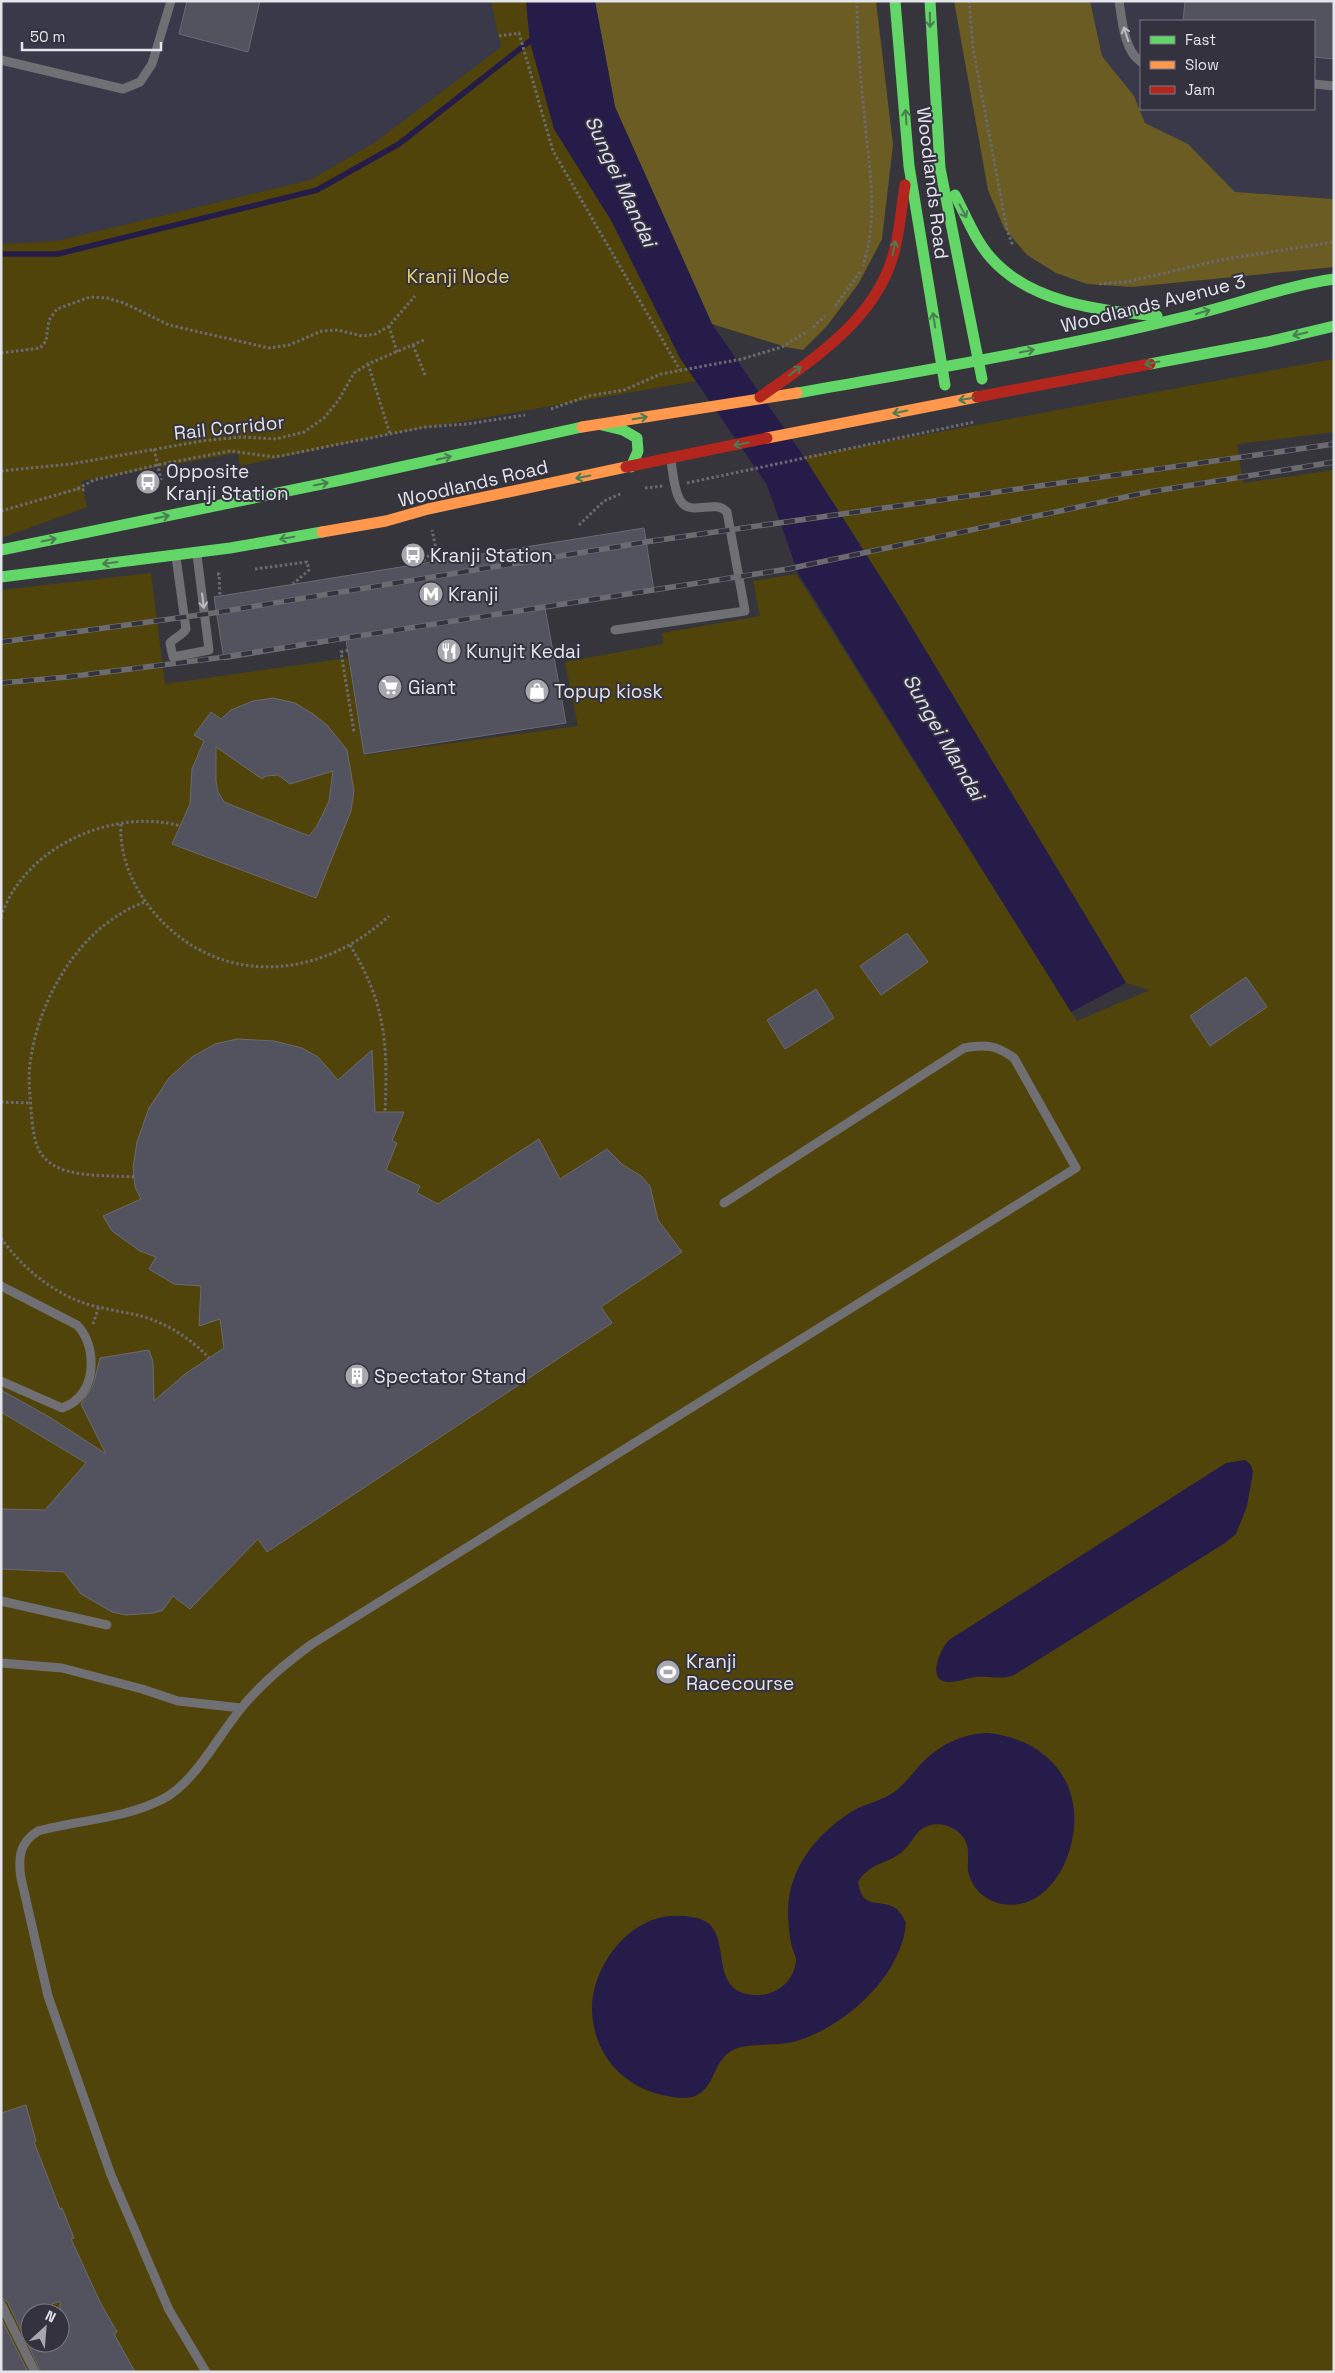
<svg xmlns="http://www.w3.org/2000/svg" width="1335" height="2373" font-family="'Space Grotesk',sans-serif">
  <rect width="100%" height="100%" fill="#35353b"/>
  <g fill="#3a394a" fill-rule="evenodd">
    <path d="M1,1H491L501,47L374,143L310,180L57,241L1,244Z"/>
    <path d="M1090,1H1334V199L1235,192L1188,144L1145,123L1134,96L1102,56ZM1141,21H1314V109H1141Z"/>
  </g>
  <g fill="#51440b" fill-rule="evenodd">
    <path d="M491,1H526L530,42L612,222L680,358L696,381L390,434L240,466L238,453L81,481L87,507L1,538V244L57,241L310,180L374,143L501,47Z"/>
    <path d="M1334,359V432L1237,444L1243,483L1334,470V2372H1V590L151,573L165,684L348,658L364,755L578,726L565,662L663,644L662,633L760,616L753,581L796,574L1077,1021L1150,990L1126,983L899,606L804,457ZM30,2313H60V2343H30Z"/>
  </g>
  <g fill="#6a5c23">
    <path d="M595,1H876L893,145L882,239L859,283L827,326L803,350L786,347L712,324L615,107Z"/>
    <path d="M954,1H1090L1102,56L1134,96L1145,123L1188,144L1235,192L1334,199V267L1132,287L1087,284L1056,273L1027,255L1004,228L988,190Z"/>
  </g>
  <g fill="#251c4a">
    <path d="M526,1H595L615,107L712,324L804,457L899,606L1126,983L1071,1012L798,573L767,485L680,358L612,222L554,129L530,42Z"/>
    <path d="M1245,1460L1251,1465L1253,1472L1247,1506L1236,1534L1225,1543L1014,1675C1002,1680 990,1676 976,1677C967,1678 958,1682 950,1682C925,1683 940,1649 949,1640L1226,1463Z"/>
    <path d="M988,1733C1053,1740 1090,1791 1068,1855C1062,1872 1051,1889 1034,1899C1010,1912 978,1903 969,1875C966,1866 970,1855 967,1845C961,1826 936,1818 920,1830C914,1836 910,1845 903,1851C887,1865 870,1862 858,1882C864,1920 892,1887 906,1923C902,1976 843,2029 793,2042C777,2046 745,2043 733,2050C713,2061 716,2083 699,2094C689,2100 678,2098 667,2096C624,2088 594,2056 592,2011C591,1965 632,1912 681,1916C690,1916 701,1918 708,1923C731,1942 709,1993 755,1995C766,1996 776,1992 785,1984C791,1979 796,1968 796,1959C795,1954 792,1949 791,1943C789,1933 788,1921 788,1910C789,1869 815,1836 848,1814C863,1803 882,1802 897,1790C906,1782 912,1774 920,1765C939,1745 961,1734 988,1733Z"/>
  </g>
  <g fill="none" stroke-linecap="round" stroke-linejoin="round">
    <path stroke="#251c4a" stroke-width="5.5" d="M1,254H58L317,190L399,144L535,37"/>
  </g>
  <g fill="#53525f" stroke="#6a6a70" fill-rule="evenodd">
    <path d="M187,1H260L248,52L179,34Z"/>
    <path d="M1185,1H1334V59L1314,57V21H1183Z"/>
    <path d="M644,528L654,591L545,608L566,723L364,754L346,640L224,660L214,597Z"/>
    <path d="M273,698L295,703L313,714L327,725L347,750L354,791L351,811L316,898L172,844L190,804L192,769L204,741L194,735L211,712L221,719L231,710L253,701ZM216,747L262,779L266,776L278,775L290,784L333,771L329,801L317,826L309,836L224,802L218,792L216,781Z"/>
    <path d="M907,933L928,962L881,995L860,966Z"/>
    <path d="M1246,977L1267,1007L1210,1046L1190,1016Z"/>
    <path d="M816,989L834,1018L785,1049L767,1020Z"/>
    <path d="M237,1039L274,1041L302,1048L318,1057L338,1080L372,1050L375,1112H404L392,1141L397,1143L386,1170L420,1186L417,1193L438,1204L539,1139L560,1179L607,1149L623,1165L641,1176L650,1186L658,1220L682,1252L601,1307L612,1323L267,1552L258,1539L190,1609L173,1596L163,1610L154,1613L126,1615L112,1612L81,1594L64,1572L1,1569V1509L45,1510L86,1463L1,1412V1390L51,1418L106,1454L81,1404L93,1386L100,1358L149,1350L153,1362L154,1401L185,1374L224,1348L220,1319L199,1326L201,1286L174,1284L149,1269L156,1257L140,1251L112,1231L103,1216L141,1199L135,1187L133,1167L137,1142L149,1108L169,1078L192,1057L215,1044Z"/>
    <path d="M26,2105L36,2141L34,2142L60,2209L62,2208L74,2238L71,2239L100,2302L117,2332L114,2334L135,2372H41L7,2301L1,2298V2113ZM60,2301V2343H30V2313Z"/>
    <path d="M1,2318L28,2372H1Z"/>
  </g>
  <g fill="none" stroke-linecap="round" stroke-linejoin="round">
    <g stroke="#6b6b70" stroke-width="3" stroke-dasharray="2.5 2.5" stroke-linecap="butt">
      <path d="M857,1C857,46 862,90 866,134C871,179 877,222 863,266"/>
      <path d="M969,1L973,48L1007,230L1013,246"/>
      <path d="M499,36L519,33L553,151L680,370"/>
      <path d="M1099,284L1126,282L1225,259L1334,242"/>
      <path d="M835,306L861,271"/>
      <path d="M389,326L397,352"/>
      <path d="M813,327L825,316"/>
      <path d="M413,345L425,375"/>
      <path d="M1,353L40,348L46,341L49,320L57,309L90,297L107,298L124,303L169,325L269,348L289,345L322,331L338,330L362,336L376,334L389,326L415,296"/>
      <path d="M368,364L390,434"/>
      <path d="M551,409L588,396L624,390L661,374L742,359L782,347L808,331"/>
      <path d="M154,449L161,480"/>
      <path d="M1,471L71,464L202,441L242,437L276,439L304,432L324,418L338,401L354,373L368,364L424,340"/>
      <path d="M687,483L974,422"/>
      <path d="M645,488L663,486"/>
      <path d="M77,489L85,490"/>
      <path d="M1,511L77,489L94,480L157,465L230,451L275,457L425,427L467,424L525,415"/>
      <path d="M579,525L604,501L622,493"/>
      <path d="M420,564L436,549L432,530"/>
      <path d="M255,569L307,562L309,570L293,584"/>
      <path d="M217,574H219L220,596"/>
      <path d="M348,650L341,652L354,732"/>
      <path d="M121,824C119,854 132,885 151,909C215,988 318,982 389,916"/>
      <path d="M1,917C23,848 112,807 181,826"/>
      <path d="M350,945C386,1004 388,1045 385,1112"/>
      <path d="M1,1102L30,1103"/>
      <path d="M134,1177C109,1175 68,1178 49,1162C33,1150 33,1128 31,1110C30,1095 28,1079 30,1064C38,998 81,925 145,902"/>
      <path d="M1,1238C21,1266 49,1290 81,1302C100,1309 122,1311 141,1316C167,1323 191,1339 209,1358"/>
      <path d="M93,1324L99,1306"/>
    </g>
    <g stroke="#6f6f74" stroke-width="9">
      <path d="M1119,1C1122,20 1124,51 1141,62"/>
      <path d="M1,60L123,89L140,82L152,64L171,1"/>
      <path d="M1314,84L1334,86"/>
      <path d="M176,557L186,629C182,636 175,637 170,643L173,657L209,650L197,555"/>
      <path d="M615,630L745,611L727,512C715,498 690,518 680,500C674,490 673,473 671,461"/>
      <path d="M1,1286L77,1325C95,1344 97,1382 76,1400C72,1404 67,1406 62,1408L1,1381"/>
      <path d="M1,1601L107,1625"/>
      <path d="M1,1663L62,1668L142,1689L178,1701L241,1708"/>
      <path d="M1,2304L35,2372"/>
      <path d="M206,2372L169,2310L111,2175L48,1996L21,1878C18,1858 19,1843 38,1831C79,1820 124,1819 163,1799C194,1783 217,1738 239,1711C259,1685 286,1663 312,1644L1076,1168L1014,1058C996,1045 985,1044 964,1048L724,1203"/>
    </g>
    <g stroke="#63d668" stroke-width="11">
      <path d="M895,1L909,166L945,385"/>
      <path d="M930,1L940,168L982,379"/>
      <path d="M955,195C966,216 975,240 991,258C1032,304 1100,310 1157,316"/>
      <path d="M1150,364L1267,342L1334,326"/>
      <path d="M797,393C925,370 1054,349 1180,318C1232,306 1281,287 1334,279"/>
      <path d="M602,425L623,430L637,438L638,451L631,467"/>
      <path d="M1,550L346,479L582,427"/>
      <path d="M1,577L230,548L322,532"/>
    </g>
    <g stroke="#ff974d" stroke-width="11">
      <path d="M582,427L797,393"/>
      <path d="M767,438L977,397"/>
      <path d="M322,532L386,521L428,509L626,467"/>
    </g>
    <g stroke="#b3261e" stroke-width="11">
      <path d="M760,397C812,360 874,321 893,256C900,233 901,209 905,185"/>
      <path d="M977,397L1150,364"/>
      <path d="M626,467L767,438"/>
    </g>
    <defs>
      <g id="rail">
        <path d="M1,642L207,614L652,541L1334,444"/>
        <path d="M1,683L67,677L217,658L788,569L1149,492L1334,462"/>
      </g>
    </defs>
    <use href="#rail" stroke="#6b6b70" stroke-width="5.5"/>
    <use href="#rail" stroke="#33323e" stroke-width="4" stroke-dasharray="11" stroke-linecap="butt"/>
  </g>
  <defs><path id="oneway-shaft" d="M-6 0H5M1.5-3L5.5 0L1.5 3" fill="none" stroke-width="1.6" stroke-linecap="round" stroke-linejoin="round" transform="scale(1.25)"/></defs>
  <g stroke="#497c51">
    <use href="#oneway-shaft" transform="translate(930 20) rotate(89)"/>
    <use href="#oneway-shaft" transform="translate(906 117) rotate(-94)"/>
    <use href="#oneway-shaft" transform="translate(963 211) rotate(62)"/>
    <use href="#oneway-shaft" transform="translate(894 248) rotate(-79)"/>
    <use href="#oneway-shaft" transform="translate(1203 312) rotate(-16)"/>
    <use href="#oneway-shaft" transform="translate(934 320) rotate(-99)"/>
    <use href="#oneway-shaft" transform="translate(1300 334) rotate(167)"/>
    <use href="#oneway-shaft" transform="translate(1027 351) rotate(-12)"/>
    <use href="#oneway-shaft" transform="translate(1152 363) rotate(169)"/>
    <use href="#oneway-shaft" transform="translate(795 371) rotate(-36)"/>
    <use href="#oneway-shaft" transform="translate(966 399) rotate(171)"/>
    <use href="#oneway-shaft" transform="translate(900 412) rotate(168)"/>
    <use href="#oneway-shaft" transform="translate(640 418) rotate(-9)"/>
    <use href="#oneway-shaft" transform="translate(741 444) rotate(168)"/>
    <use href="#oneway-shaft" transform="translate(444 458) rotate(-13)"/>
    <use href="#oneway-shaft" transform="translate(583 477) rotate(168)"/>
    <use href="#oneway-shaft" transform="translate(321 484) rotate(-11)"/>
    <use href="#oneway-shaft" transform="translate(162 517) rotate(-11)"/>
    <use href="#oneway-shaft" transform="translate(287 538) rotate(170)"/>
    <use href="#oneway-shaft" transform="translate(49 540) rotate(-12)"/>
    <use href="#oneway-shaft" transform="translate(110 563) rotate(173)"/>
  </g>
  <g stroke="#bbbbc1">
    <use href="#oneway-shaft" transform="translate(1126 34) rotate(-108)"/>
    <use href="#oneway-shaft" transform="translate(203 601) rotate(83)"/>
  </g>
  <defs>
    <symbol id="bus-disc" viewBox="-11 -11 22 22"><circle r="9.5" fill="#a7a7ad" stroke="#33323e"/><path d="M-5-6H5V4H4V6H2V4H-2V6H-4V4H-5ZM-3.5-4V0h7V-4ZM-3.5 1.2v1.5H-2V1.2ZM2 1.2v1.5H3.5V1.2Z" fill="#fff"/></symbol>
    <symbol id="metro-disc" viewBox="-11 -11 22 22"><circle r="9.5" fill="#a7a7ad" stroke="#33323e"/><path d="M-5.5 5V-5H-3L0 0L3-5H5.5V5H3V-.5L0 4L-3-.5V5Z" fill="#fff"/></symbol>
    <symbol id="restaurant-disc" viewBox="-11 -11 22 22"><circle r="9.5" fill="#a7a7ad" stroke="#33323e"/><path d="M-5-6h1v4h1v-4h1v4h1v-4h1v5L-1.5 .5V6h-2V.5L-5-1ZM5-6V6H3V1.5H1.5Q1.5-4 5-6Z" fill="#fff"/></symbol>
    <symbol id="supermarket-disc" viewBox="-11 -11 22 22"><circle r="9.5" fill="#a7a7ad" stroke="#33323e"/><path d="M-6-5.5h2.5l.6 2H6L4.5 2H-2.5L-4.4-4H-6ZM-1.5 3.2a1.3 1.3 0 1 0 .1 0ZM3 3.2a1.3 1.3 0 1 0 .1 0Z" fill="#fff"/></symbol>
    <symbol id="shop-disc" viewBox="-11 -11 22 22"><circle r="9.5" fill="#a7a7ad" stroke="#33323e"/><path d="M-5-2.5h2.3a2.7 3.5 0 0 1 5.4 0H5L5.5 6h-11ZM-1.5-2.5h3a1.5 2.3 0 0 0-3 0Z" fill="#fff"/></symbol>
    <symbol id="building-disc" viewBox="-11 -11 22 22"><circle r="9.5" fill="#a7a7ad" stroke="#33323e"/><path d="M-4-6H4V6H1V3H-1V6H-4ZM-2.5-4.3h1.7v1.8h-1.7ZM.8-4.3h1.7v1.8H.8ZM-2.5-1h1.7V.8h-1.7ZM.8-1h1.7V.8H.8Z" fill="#fff"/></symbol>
    <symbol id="stadium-disc" viewBox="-11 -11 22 22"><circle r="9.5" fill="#a7a7ad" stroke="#33323e"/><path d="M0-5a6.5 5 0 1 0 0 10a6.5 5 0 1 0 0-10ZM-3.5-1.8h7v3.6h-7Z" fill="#fff"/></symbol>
  </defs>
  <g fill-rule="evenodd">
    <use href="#bus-disc" x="134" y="468" width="28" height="28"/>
    <use href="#bus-disc" x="399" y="541" width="28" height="28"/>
    <use href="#metro-disc" x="417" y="580" width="28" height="28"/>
    <use href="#restaurant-disc" x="435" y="637" width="28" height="28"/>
    <use href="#supermarket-disc" x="376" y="673" width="28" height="28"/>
    <use href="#shop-disc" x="523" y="677" width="28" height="28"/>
    <use href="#building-disc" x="343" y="1362" width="28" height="28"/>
    <use href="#stadium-disc" x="654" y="1658" width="28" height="28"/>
  </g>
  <g text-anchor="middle" stroke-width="4" stroke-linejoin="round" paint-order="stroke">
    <g font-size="19" fill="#e4e4eb" stroke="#33323e">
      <text transform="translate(933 183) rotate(83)" y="7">Woodlands Road</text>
      <text transform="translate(1153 303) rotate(-14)" y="7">Woodlands Avenue 3</text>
      <text transform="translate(229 427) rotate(-6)" y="7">Rail Corridor</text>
      <text transform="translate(473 483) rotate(-13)" y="7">Woodlands Road</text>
    </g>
    <g font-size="19" fill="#e9d174" stroke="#33323e">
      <text x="458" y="283">Kranji Node</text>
    </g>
    <g font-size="19" fill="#e4e4eb" stroke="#33323e" text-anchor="start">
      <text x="166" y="478">Opposite<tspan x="166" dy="22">Kranji Station</tspan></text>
      <text x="430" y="562">Kranji Station</text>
      <text x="448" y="601">Kranji</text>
      <text x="466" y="658">Kunyit Kedai</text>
      <text x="408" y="694">Giant</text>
      <text x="554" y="698">Topup kiosk</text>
      <text x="374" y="1383">Spectator Stand</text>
      <text x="686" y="1668">Kranji<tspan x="686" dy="22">Racecourse</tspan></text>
    </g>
    <g font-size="20" font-style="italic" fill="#e0e0f1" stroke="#33323e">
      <text transform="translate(621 181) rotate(65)" y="7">Sungei Mandai</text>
      <text transform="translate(944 737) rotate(60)" y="7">Sungei Mandai</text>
    </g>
  </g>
  <rect width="1335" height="2373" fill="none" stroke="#e4e4eb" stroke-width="5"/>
  <rect x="1140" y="20" width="175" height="90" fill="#33323e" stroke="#7a7983"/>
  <rect x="1150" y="36" width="25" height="8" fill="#63d668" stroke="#7a7983"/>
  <text x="1185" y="45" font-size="15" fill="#e4e4eb">Fast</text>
  <rect x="1150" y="61" width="25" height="8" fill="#ff974d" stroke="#7a7983"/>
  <text x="1185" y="70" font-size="15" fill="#e4e4eb">Slow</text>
  <rect x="1150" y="86" width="25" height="8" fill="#b3261e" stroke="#7a7983"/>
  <text x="1185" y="95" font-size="15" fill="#e4e4eb">Jam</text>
  <g transform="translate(45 2328) rotate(26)"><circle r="24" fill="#33323e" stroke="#7a7983"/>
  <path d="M0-4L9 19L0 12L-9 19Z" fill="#a7a7ad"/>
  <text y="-8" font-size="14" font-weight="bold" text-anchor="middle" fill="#e4e4eb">N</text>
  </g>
  <path d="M22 42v8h139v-8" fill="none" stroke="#e4e4eb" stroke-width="2.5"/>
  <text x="30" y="42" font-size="15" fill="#e4e4eb" stroke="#33323e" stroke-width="4" paint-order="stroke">50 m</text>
</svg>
